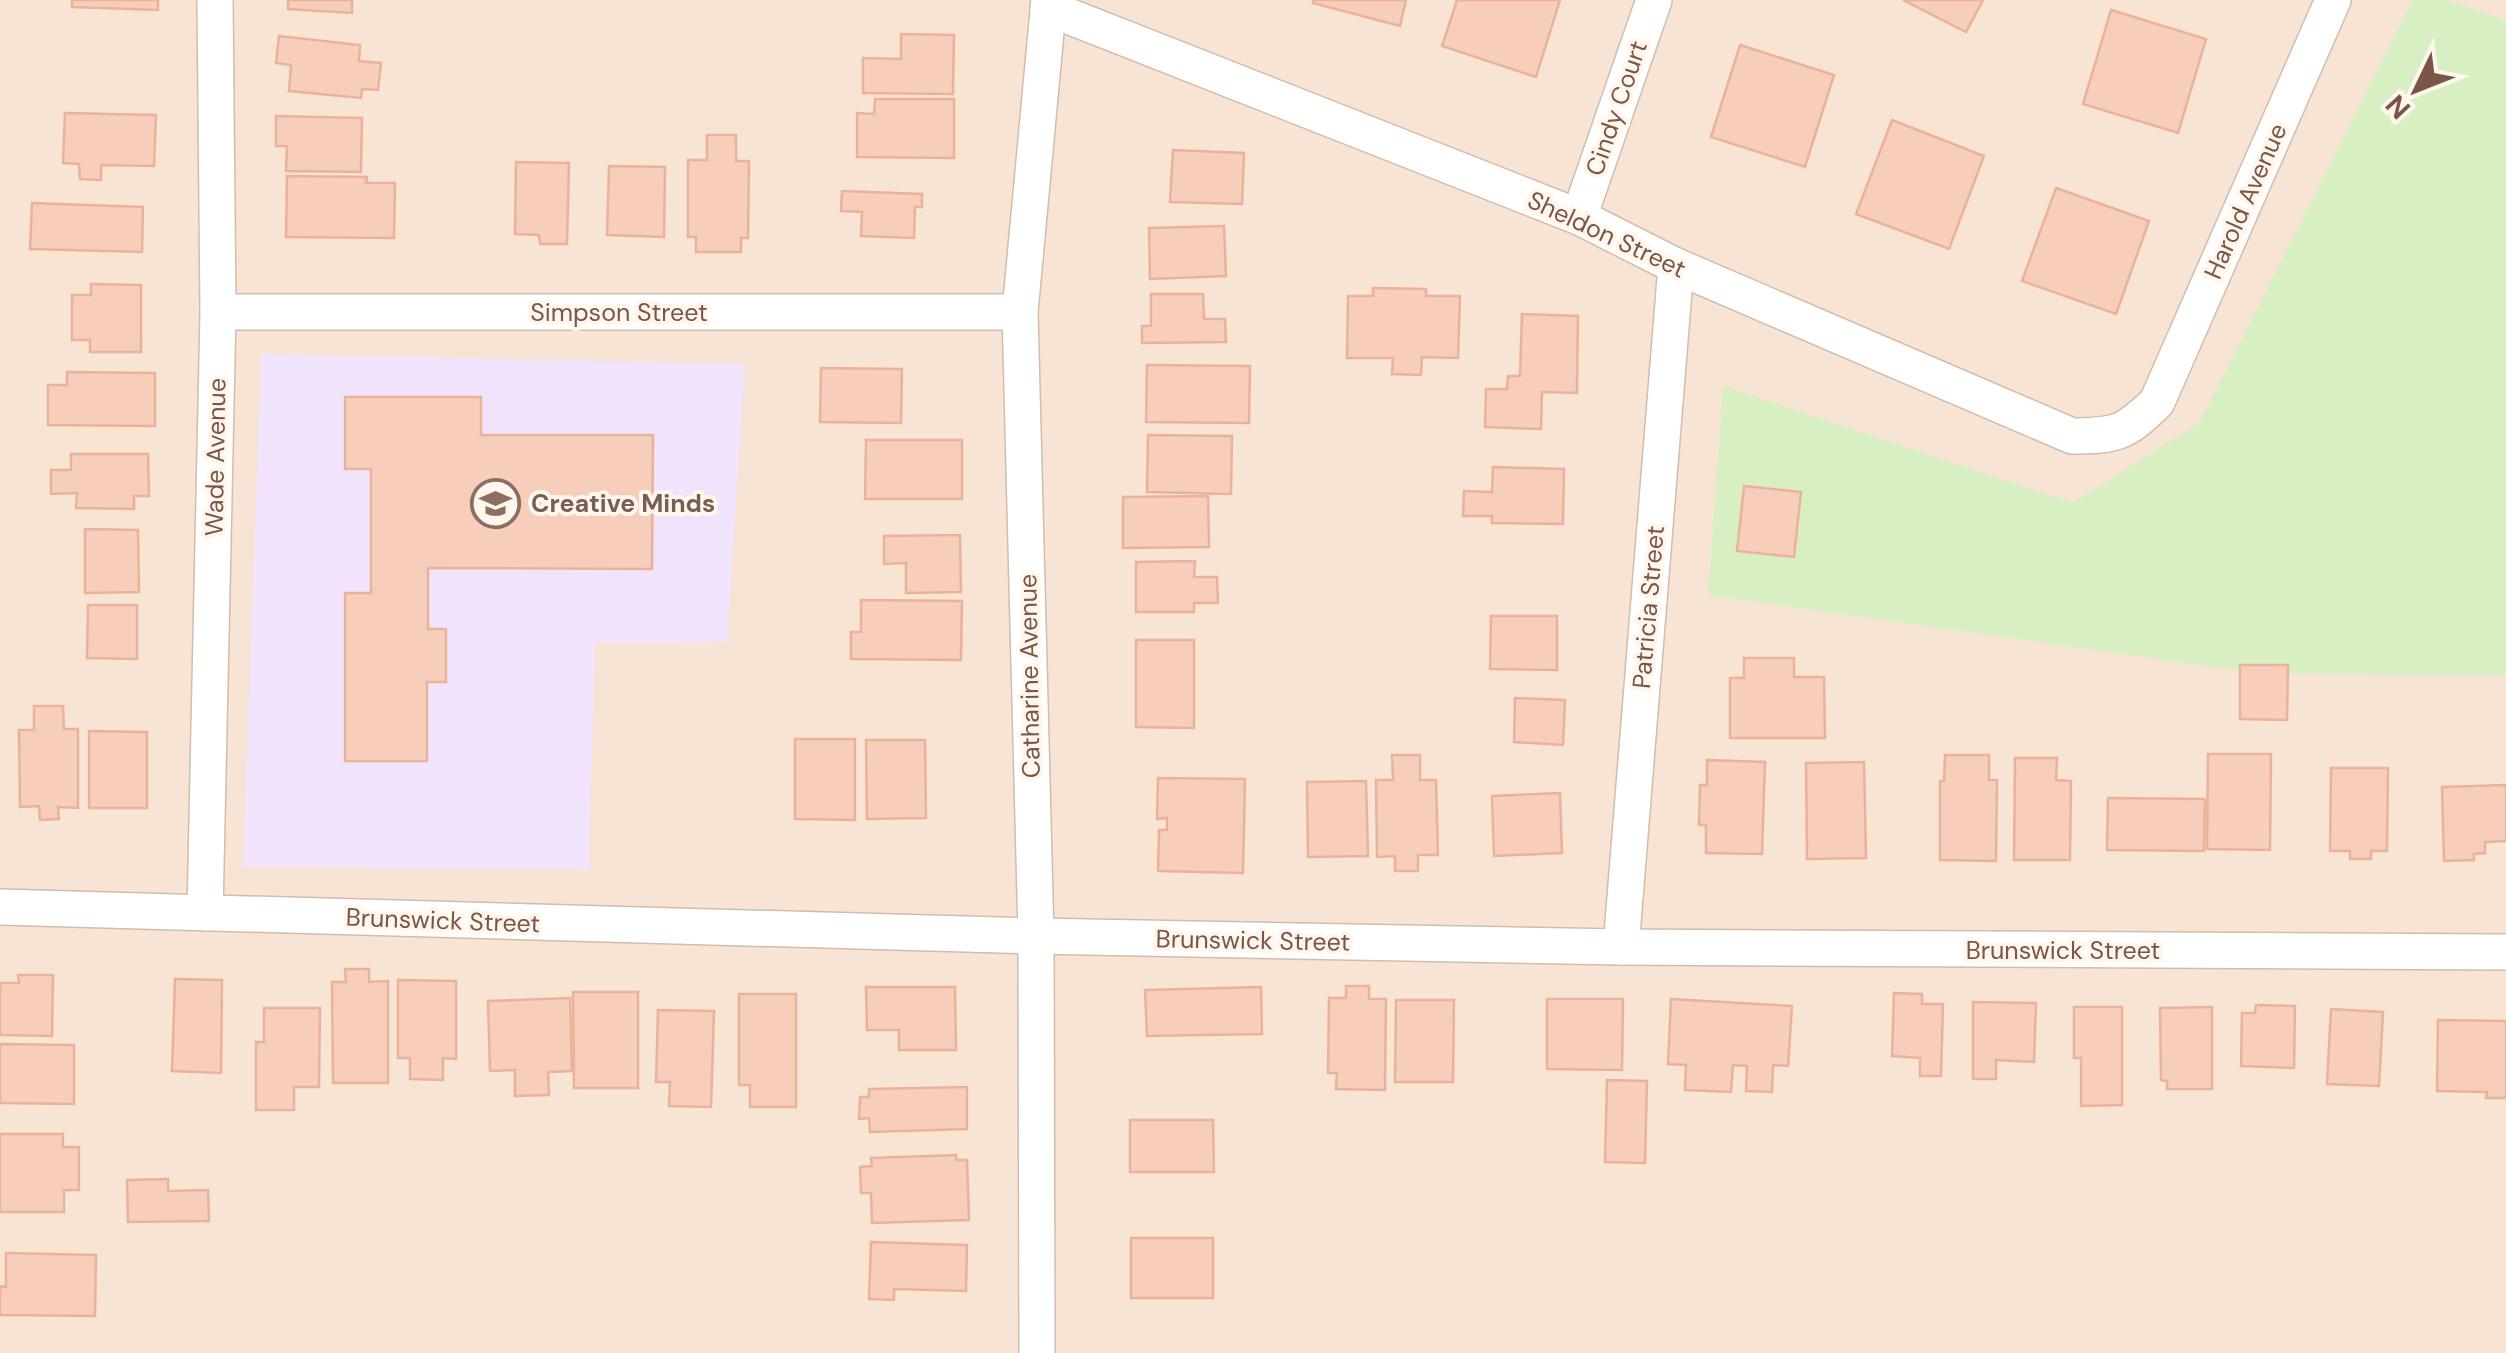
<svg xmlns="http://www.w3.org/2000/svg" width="2506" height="1353" font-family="'DM Sans',sans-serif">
  <rect width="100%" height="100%" fill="#fef3e6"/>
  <rect fill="#f7e4d4" x="0" y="0" width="2506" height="1353"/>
  <path fill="#f0e3fb" d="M261,354L745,364L727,642L595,643L589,869L243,867Z"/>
  <path fill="#d8eec3" d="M2413,0H2446L2506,20V675L2263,674L1708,595L1723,386L2073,503L2199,423Z"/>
  <g fill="#f6cebb" stroke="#ebb29a" stroke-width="2.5">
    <path d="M72,0H158V10L72,7Z"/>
    <path d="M288,0H352V13L288,9Z"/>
    <path d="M1313,0H1406L1400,26L1313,3Z"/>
    <path d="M1457,0H1560L1536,77L1442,46Z"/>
    <path d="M1903,0H1983L1966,32Z"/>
    <path d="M2111,10L2206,39L2178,133L2083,104Z"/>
    <path d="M901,34L954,35L953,94L863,93V58L901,59Z"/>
    <path d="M279,36L360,45L359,61L381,63L378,90L362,89L361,98L289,91L291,65L276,63Z"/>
    <path d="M1740,45L1834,75L1805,167L1711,137Z"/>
    <path d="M875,99H954V158L857,157V113L874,114Z"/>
    <path d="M65,113L156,115L154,166L101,165V180L80,179L79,164L63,163Z"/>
    <path d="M276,116L362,118L361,172L286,171L287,146H276Z"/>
    <path d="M1892,120L1984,156L1949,249L1856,214Z"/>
    <path d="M707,135H736V161H749L748,238H741V252H696V237H688V160H707Z"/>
    <path d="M1173,150L1244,153L1242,204L1170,202Z"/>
    <path d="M516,162L569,163L567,244H540L539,235L515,234Z"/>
    <path d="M609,166L665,167L664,237L607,235Z"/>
    <path d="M287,176L367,177L366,183H395L394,238L286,237Z"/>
    <path d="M2056,188L2149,221L2116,314L2022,281Z"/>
    <path d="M842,191L922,194V207H915L914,238L861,236L862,212L841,211Z"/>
    <path d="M32,203L143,207L142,252L30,249Z"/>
    <path d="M1224,226L1226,276L1150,279L1149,228Z"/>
    <path d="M91,284L141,285V352H90V340H72V295H91Z"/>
    <path d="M1373,288L1426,289V296H1460L1458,358L1422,357L1421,375L1392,374L1393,358H1347L1348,296H1373Z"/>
    <path d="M1151,294H1203L1204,319H1225L1226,342L1142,343V326H1151Z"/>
    <path d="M1522,314L1578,316L1577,393L1542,392L1541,429L1485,427L1486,389H1507L1508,376H1520Z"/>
    <path d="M1147,365L1250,366L1249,423L1146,422Z"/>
    <path d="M821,368L902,369L901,423L820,422Z"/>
    <path d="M67,372L155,373V426L48,425V385H67Z"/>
    <path d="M345,397H481V435H653L652,569L428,568V629H446V682H427V761H345V593H371V469H345Z"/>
    <path d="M1148,435L1232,436L1231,494L1147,492Z"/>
    <path d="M866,440H962V499H865Z"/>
    <path d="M71,454H148L149,496H134V509L76,508L77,493L51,494V470H71Z"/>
    <path d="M1493,467L1564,469L1563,524L1492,523V516H1463L1464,491L1492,492Z"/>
    <path d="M1744,486L1801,492L1794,557L1737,551Z"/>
    <path d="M1208,496L1209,547L1123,548V497Z"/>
    <path d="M85,529L138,530L139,592L85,593Z"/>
    <path d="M960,535L961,592L906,593V563L884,564V536Z"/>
    <path d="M1195,561L1194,577H1217L1218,603H1194V612H1136V562Z"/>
    <path d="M861,600L962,601L961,660L851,659V632H861Z"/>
    <path d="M88,605H137V659L87,658Z"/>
    <path d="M1491,616H1557V670L1490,669Z"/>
    <path d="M1136,640H1194V728L1136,727Z"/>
    <path d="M1744,658H1794V677H1824L1825,738H1730V678H1744Z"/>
    <path d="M2240,665H2288L2287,720L2240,719Z"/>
    <path d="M1515,698L1565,700L1563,745L1514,742Z"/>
    <path d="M34,706H63L64,729H78V808L58,807L59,819L40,820L39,806L20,807L19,730H34Z"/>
    <path d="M89,731L147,732V808H89Z"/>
    <path d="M795,739H855V820L795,819Z"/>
    <path d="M866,740H925L926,818L867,819Z"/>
    <path d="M2208,754H2271L2270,850L2207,849Z"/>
    <path d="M1392,755H1420V780H1436L1438,855H1418V871H1395V856L1377,857L1376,780H1393Z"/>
    <path d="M1945,755H1989V780H1997L1996,861L1940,860V781H1944Z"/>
    <path d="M2015,758H2057L2056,780L2071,781L2070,860H2014Z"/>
    <path d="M1707,760L1765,762L1762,854L1706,853V825H1699L1700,785H1707Z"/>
    <path d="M1864,762L1866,858L1807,859L1806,763Z"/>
    <path d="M2331,768H2388L2387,851H2371V859H2350V851H2330Z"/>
    <path d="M1158,778L1245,779L1243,873L1158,871L1159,830H1167V818L1157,819Z"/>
    <path d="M1366,781L1368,856L1308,857L1307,782Z"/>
    <path d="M2506,785V841L2485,842V853L2474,854V860L2444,861L2442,787Z"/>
    <path d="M1560,793L1562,853L1494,856L1492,796Z"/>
    <path d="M2108,798L2205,799L2204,851L2107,850Z"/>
    <path d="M345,969H369V982L388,981V1083H333L332,982H346Z"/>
    <path d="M18,975H53L52,1036L0,1035V983H19Z"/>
    <path d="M175,979L222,980L221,1073L172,1071Z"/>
    <path d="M398,980L456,981V1059L443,1058V1080L410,1079V1058H398Z"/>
    <path d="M1346,986H1369V999H1386L1385,1090L1336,1089L1337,1073H1328L1329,998H1346Z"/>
    <path d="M866,987H955L956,1050H899V1030H867Z"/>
    <path d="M1261,987L1262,1034L1147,1036L1145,990Z"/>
    <path d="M573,992H638V1088H574Z"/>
    <path d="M1894,993L1922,994V1004H1943L1941,1076H1920V1058L1892,1056Z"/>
    <path d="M739,994H796V1107H750V1085H739Z"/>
    <path d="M570,998L572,1071L548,1072L549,1095L515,1096V1070L490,1071L488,1001Z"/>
    <path d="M1547,999H1623L1622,1070L1547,1069Z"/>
    <path d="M1671,999L1792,1006L1788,1066L1773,1065L1772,1092L1746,1091L1747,1066L1733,1065L1731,1092L1685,1090L1686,1065L1668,1064Z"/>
    <path d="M1396,1000H1454L1453,1082H1395Z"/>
    <path d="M1973,1002L2036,1003L2034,1062L1996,1060V1079H1973Z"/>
    <path d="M2256,1005L2295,1006L2294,1068L2241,1066L2242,1013H2255Z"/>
    <path d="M2074,1007H2122V1105L2081,1106V1058H2074Z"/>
    <path d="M2212,1007V1089H2167V1081L2161,1080L2160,1008Z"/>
    <path d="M264,1008H320L319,1087H294V1110H256V1042H264Z"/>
    <path d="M2331,1009L2383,1012L2379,1086L2327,1084Z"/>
    <path d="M658,1010L714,1011L711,1107L669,1106L670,1082H656Z"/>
    <path d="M2438,1020L2506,1021V1098H2486L2487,1092L2437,1091Z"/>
    <path d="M0,1044L74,1045V1104L0,1103Z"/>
    <path d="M1607,1080L1647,1081L1645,1163L1605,1162Z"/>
    <path d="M967,1087V1129L870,1132L869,1118L859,1119L860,1097H869V1089Z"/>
    <path d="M1130,1120H1213L1214,1172H1130Z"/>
    <path d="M0,1134H63V1147H79V1190H64V1212H0Z"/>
    <path d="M956,1155V1160H967L969,1220L872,1223L871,1193H861L860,1167L872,1166L871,1158Z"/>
    <path d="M168,1179V1191L208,1190L209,1221L128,1222L127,1180Z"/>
    <rect x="1131" y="1238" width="82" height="60"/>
    <path d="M871,1242L967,1245L966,1291L894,1289V1300L869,1299Z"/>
    <path d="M6,1253L96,1255L95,1316L0,1315V1286L6,1287Z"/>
  </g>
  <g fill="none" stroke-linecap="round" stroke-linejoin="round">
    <defs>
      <g id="minor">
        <path d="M1048,8L1579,217L1676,266L2072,436C2117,436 2125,433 2157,402L2333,0"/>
        <path d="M1579,217L1654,0"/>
        <path d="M218,312H1020"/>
        <path d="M0,907L1036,936L1621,947L2506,952"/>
        <path d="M205,913L218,312L215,0"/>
        <path d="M1621,947L1676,266"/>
        <path d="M1037,1353L1036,936L1020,312L1049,0"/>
      </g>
    </defs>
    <use href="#minor" stroke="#d4bcad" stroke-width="38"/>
    <use href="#minor" stroke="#fff" stroke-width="35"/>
  </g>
  <defs>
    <symbol id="school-ring" viewBox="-11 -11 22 22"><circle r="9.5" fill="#fff7ee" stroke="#8d6e63" stroke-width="1.5"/><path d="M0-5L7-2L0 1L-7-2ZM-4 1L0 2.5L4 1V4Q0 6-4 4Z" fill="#8d6e63"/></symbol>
  </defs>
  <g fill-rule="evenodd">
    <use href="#school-ring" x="468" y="476" width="55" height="55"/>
  </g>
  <g text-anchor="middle" stroke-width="8" stroke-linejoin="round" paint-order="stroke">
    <g font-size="25" fill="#7b5648" stroke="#fff7ee">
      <text transform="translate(1616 108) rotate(-71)" y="9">Cindy Court</text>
      <text transform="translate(2245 201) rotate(-66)" y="9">Harold Avenue</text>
      <text transform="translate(1607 234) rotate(25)" y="9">Sheldon Street</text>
      <text x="619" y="321">Simpson Street</text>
      <text transform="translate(215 457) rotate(-89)" y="9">Wade Avenue</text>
      <text transform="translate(1648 607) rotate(-85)" y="9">Patricia Street</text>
      <text transform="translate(1029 676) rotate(-91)" y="9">Catharine Avenue</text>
      <text transform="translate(443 920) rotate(2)" y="9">Brunswick Street</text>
      <text transform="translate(1253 940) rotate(1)" y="9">Brunswick Street</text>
      <text x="2063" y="959">Brunswick Street</text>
    </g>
    <g font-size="25" font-weight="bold" fill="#785e54" stroke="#fff7ee" text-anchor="start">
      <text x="531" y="512">Creative Minds</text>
    </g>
  </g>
  <g transform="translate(2416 90) rotate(227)" stroke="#fff7ee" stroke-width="8" paint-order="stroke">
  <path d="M0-8L18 38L0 25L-18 38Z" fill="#7b5648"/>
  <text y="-15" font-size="28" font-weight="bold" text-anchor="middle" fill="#7b5648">N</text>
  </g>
</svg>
